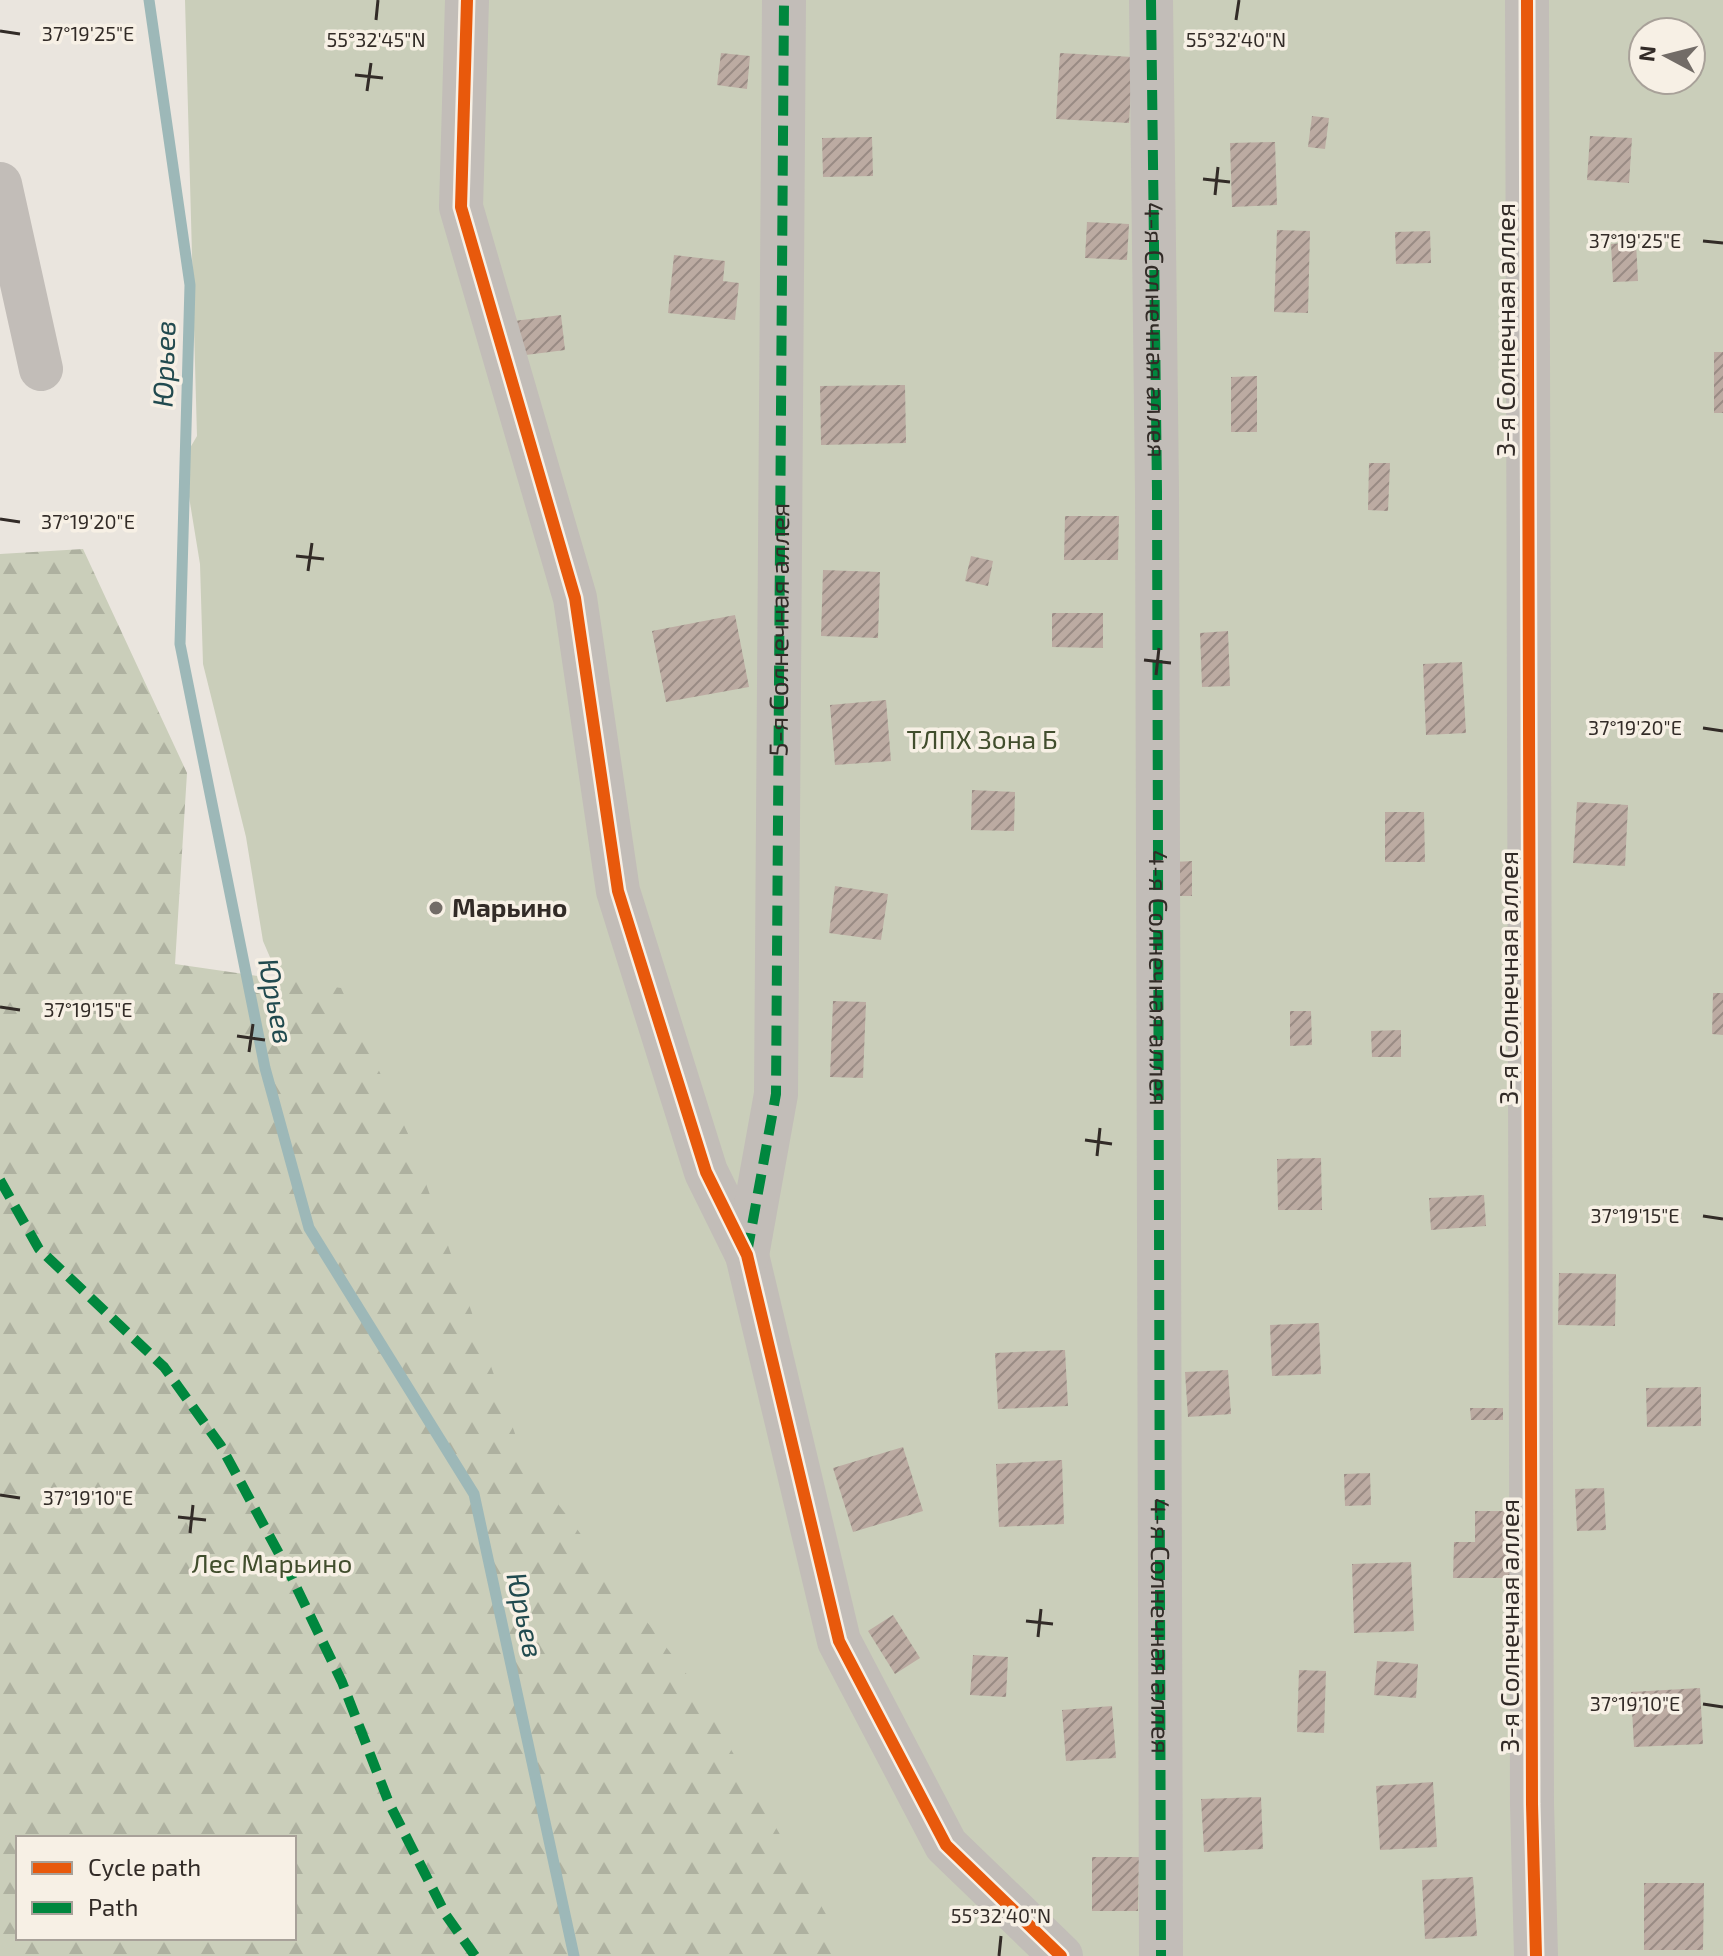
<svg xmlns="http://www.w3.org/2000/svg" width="1723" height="1956" font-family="'Exo 2',sans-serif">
  <defs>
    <pattern id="forest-firs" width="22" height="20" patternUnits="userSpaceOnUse" patternTransform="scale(2)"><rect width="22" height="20" fill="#caceba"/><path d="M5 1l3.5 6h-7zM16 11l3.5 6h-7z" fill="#aeb1a0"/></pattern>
    <pattern id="building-hatch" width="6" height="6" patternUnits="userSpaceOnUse" patternTransform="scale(2)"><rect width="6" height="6" fill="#bcaba2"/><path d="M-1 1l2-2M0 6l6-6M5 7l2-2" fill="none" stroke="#998b84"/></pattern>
  </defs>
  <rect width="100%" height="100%" fill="#eae5de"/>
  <path fill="#caceba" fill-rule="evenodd" d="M185,0H1723V1956H700L263,941L246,837L203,664L200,564L183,460L197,436ZM1643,32H1691V80H1643Z"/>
  <path fill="url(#forest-firs)" fill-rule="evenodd" d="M83,549L187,773L175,964L341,988L409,1136L524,1459L691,1680L850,1956H0V554ZM18,1838H294V1938H18Z"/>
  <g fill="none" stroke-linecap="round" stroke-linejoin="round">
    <path stroke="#9db8b8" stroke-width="11" d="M149,0L190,285L180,644L265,1068L309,1228L474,1494L574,1956"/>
  </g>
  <g fill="url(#building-hatch)">
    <path d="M721,53L750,56L747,89L717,85Z"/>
    <path d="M1060,53L1133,57L1129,123L1056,119Z"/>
    <path d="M1312,116L1329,118L1325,149L1308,147Z"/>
    <path d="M1590,136L1632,138L1629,183L1587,180Z"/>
    <path d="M872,137L873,176L823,177L822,138Z"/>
    <path d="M1275,142L1277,205L1232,207L1230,143Z"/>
    <path d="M1087,222L1129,224L1127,260L1085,258Z"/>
    <path d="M1277,230L1310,231L1308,313L1274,312Z"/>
    <path d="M1430,231L1431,263L1396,264L1395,232Z"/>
    <path d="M1636,242L1638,281L1613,282L1611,244Z"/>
    <path d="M674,255L725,261L723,281L739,283L735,320L668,313Z"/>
    <path d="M561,315L565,350L518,356L514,321Z"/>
    <rect x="1714" y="352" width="9" height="61"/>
    <path d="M1257,376V432H1231V377Z"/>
    <path d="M905,385L906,443L821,445L820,386Z"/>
    <path d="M1369,463H1390L1388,511L1368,510Z"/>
    <path d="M1065,516H1119L1118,560H1064Z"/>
    <path d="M971,556L993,561L988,586L965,581Z"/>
    <path d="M823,570L880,572L878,638L821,636Z"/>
    <path d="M1052,613H1103V648L1052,647Z"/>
    <path d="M735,615L749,687L666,702L652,631Z"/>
    <path d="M1228,631L1230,686L1202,687L1200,633Z"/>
    <path d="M1462,662L1466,733L1426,735L1423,664Z"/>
    <path d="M886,700L891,761L835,765L830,705Z"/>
    <path d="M972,790L1015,792L1014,831L971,830Z"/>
    <path d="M1577,802L1628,805L1625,866L1573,863Z"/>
    <path d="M1385,812H1424L1425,862H1385Z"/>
    <path d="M1192,861V896H1175L1174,862Z"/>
    <path d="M835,886L888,894L881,940L829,933Z"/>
    <path d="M1713,993H1723V1035L1712,1034Z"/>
    <path d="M833,1001L866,1002L863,1078L830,1077Z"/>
    <path d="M1290,1011H1311L1312,1045L1290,1046Z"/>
    <path d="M1401,1030V1057H1372L1371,1031Z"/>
    <path d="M1321,1158L1322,1210H1278L1277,1159Z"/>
    <path d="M1484,1195L1486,1226L1431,1230L1429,1198Z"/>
    <path d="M1559,1273L1616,1274L1615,1326L1558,1325Z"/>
    <path d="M1319,1323L1321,1374L1272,1376L1270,1325Z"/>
    <path d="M1065,1350L1068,1406L998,1409L995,1353Z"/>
    <path d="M1228,1370L1231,1414L1188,1417L1185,1372Z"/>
    <path d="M1701,1387V1426L1647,1427L1646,1388Z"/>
    <path d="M1470,1408H1503V1420H1471Z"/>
    <path d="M903,1447L923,1511L853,1532L833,1468Z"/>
    <path d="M1062,1460L1064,1524L999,1527L996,1464Z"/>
    <path d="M1370,1473L1371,1505L1345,1506L1344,1474Z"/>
    <path d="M1604,1488L1606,1530L1577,1531L1575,1489Z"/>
    <path d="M1475,1511H1518L1517,1578H1453L1454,1542H1475Z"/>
    <path d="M1411,1562L1414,1631L1354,1633L1352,1564Z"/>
    <path d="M893,1615L920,1658L895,1674L868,1631Z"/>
    <path d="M973,1655L1008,1657L1006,1697L970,1695Z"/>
    <path d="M1377,1661L1418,1664L1416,1698L1374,1695Z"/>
    <path d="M1299,1670L1326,1671L1324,1733L1297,1732Z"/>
    <path d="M1700,1688L1703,1744L1634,1747L1631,1692Z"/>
    <path d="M1112,1706L1116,1758L1066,1761L1062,1710Z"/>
    <path d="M1433,1782L1437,1847L1380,1850L1376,1786Z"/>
    <path d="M1261,1797L1263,1849L1204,1852L1201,1799Z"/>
    <path d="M1092,1857H1139L1138,1911H1092Z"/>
    <path d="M1473,1877L1477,1936L1425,1939L1422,1880Z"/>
    <path d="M1644,1883H1704L1703,1950H1644Z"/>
  </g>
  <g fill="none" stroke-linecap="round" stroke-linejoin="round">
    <g stroke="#c2bdb8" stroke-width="44">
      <path d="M467,0L461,207L575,598L618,891L706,1172L747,1255L839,1641L946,1845L1061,1956"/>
      <path id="s1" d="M1151,0L1157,491L1161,1956"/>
      <path d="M1527,0L1532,1804L1536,1956"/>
      <path d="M0,184L41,369"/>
      <path id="s2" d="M747,1255L776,1094L784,0"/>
    </g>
    <g stroke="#00873e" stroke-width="10" stroke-dasharray="20 10" stroke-linecap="butt">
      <path d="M1151,0L1157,491L1161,1956"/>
      <path d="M0,1180L39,1249L164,1367L221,1446L290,1574L342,1682L389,1803L446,1915L475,1956"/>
      <path d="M747,1253L776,1094L784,0"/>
    </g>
    <defs>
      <g id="cycleway">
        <path d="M467,0L461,207L575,598L618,891L706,1172L747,1255L839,1641L946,1845L1061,1956"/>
        <path d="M1527,0L1532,1804L1536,1956"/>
      </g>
    </defs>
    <use href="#cycleway" stroke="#f7f0e5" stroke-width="17"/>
    <use href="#cycleway" stroke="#e8590c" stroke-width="12"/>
  </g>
  <path fill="none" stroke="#322b27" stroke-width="3" d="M376,20L378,0M1236,20L1239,0M0,31L20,34M355,75L383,78M367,91L371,63M1203,179L1230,182M1215,195L1218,167M1703,241L1723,243M0,519L20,522M296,556L324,559M308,571L312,543M1144,660L1171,663M1156,675L1159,648M1703,728L1723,731M0,1007L20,1010M237,1036L265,1040M249,1052L253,1024M1085,1140L1112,1144M1097,1156L1100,1128M1703,1216L1723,1219M0,1495L20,1498M178,1517L206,1520M190,1533L193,1505M1026,1621L1053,1624M1038,1637L1041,1609M1703,1704L1723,1707M999,1956L1001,1936"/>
  <circle fill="#726c67" stroke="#f7f0e5" stroke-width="3" cx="436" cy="908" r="8"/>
  <g text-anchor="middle" stroke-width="7" stroke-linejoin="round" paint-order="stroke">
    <g font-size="26" fill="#322b27" stroke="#f7f0e5">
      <text dy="9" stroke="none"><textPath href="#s1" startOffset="330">4-я Солнечная аллея</textPath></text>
      <text transform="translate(1506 330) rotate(-90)" y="9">3-я Солнечная аллея</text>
      <text dy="9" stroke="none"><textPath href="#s2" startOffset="628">5-я Солнечная аллея</textPath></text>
      <text dy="9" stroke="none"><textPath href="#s1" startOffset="978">4-я Солнечная аллея</textPath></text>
      <text transform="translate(1509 978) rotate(-90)" y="9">3-я Солнечная аллея</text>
      <text dy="9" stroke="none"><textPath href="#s1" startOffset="1626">4-я Солнечная аллея</textPath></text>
      <text transform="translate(1510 1626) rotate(-90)" y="9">3-я Солнечная аллея</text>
    </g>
    <g font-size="26" fill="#414e2d" stroke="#f7f0e5">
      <text x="982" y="749">ТЛПХ Зона Б</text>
      <text x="272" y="1573">Лес Марьино</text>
    </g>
    <g font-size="26" font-weight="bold" fill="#322b27" stroke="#f7f0e5" text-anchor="start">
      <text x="452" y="917">Марьино</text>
    </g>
    <g font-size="28" font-style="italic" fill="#214a4f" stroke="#f7f0e5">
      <text transform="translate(164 364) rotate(-88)" y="10">Юрьев</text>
      <text transform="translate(276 1001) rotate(79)" y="10">Юрьев</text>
      <text transform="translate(525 1615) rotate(78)" y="10">Юрьев</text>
    </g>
  </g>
  <g font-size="20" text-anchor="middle" fill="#322b27" stroke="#f7f0e5" stroke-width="7" stroke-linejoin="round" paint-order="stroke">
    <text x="88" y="41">37°19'25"E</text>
    <text x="376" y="47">55°32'45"N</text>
    <text x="1236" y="47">55°32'40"N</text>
    <text x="1635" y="248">37°19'25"E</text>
    <text x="88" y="529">37°19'20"E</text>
    <text x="1635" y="735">37°19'20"E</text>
    <text x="88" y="1017">37°19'15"E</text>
    <text x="1635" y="1223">37°19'15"E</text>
    <text x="88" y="1505">37°19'10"E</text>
    <text x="1635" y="1711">37°19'10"E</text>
    <text x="1001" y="1923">55°32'40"N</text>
  </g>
  <rect x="16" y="1836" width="280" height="104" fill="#f7f0e5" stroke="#a8a199" stroke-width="2"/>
  <rect x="32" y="1862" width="40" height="12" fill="#e8590c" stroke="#a8a199" stroke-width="2"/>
  <text x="88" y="1876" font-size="24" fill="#322b27">Cycle path</text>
  <rect x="32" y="1902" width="40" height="12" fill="#00873e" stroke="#a8a199" stroke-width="2"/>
  <text x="88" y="1916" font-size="24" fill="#322b27">Path</text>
  <g transform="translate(1667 56) rotate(277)"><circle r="38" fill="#f7f0e5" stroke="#a8a199" stroke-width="2"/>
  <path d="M0-6L14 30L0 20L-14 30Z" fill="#726c67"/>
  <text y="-12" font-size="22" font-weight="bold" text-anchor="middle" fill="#322b27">N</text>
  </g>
</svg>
